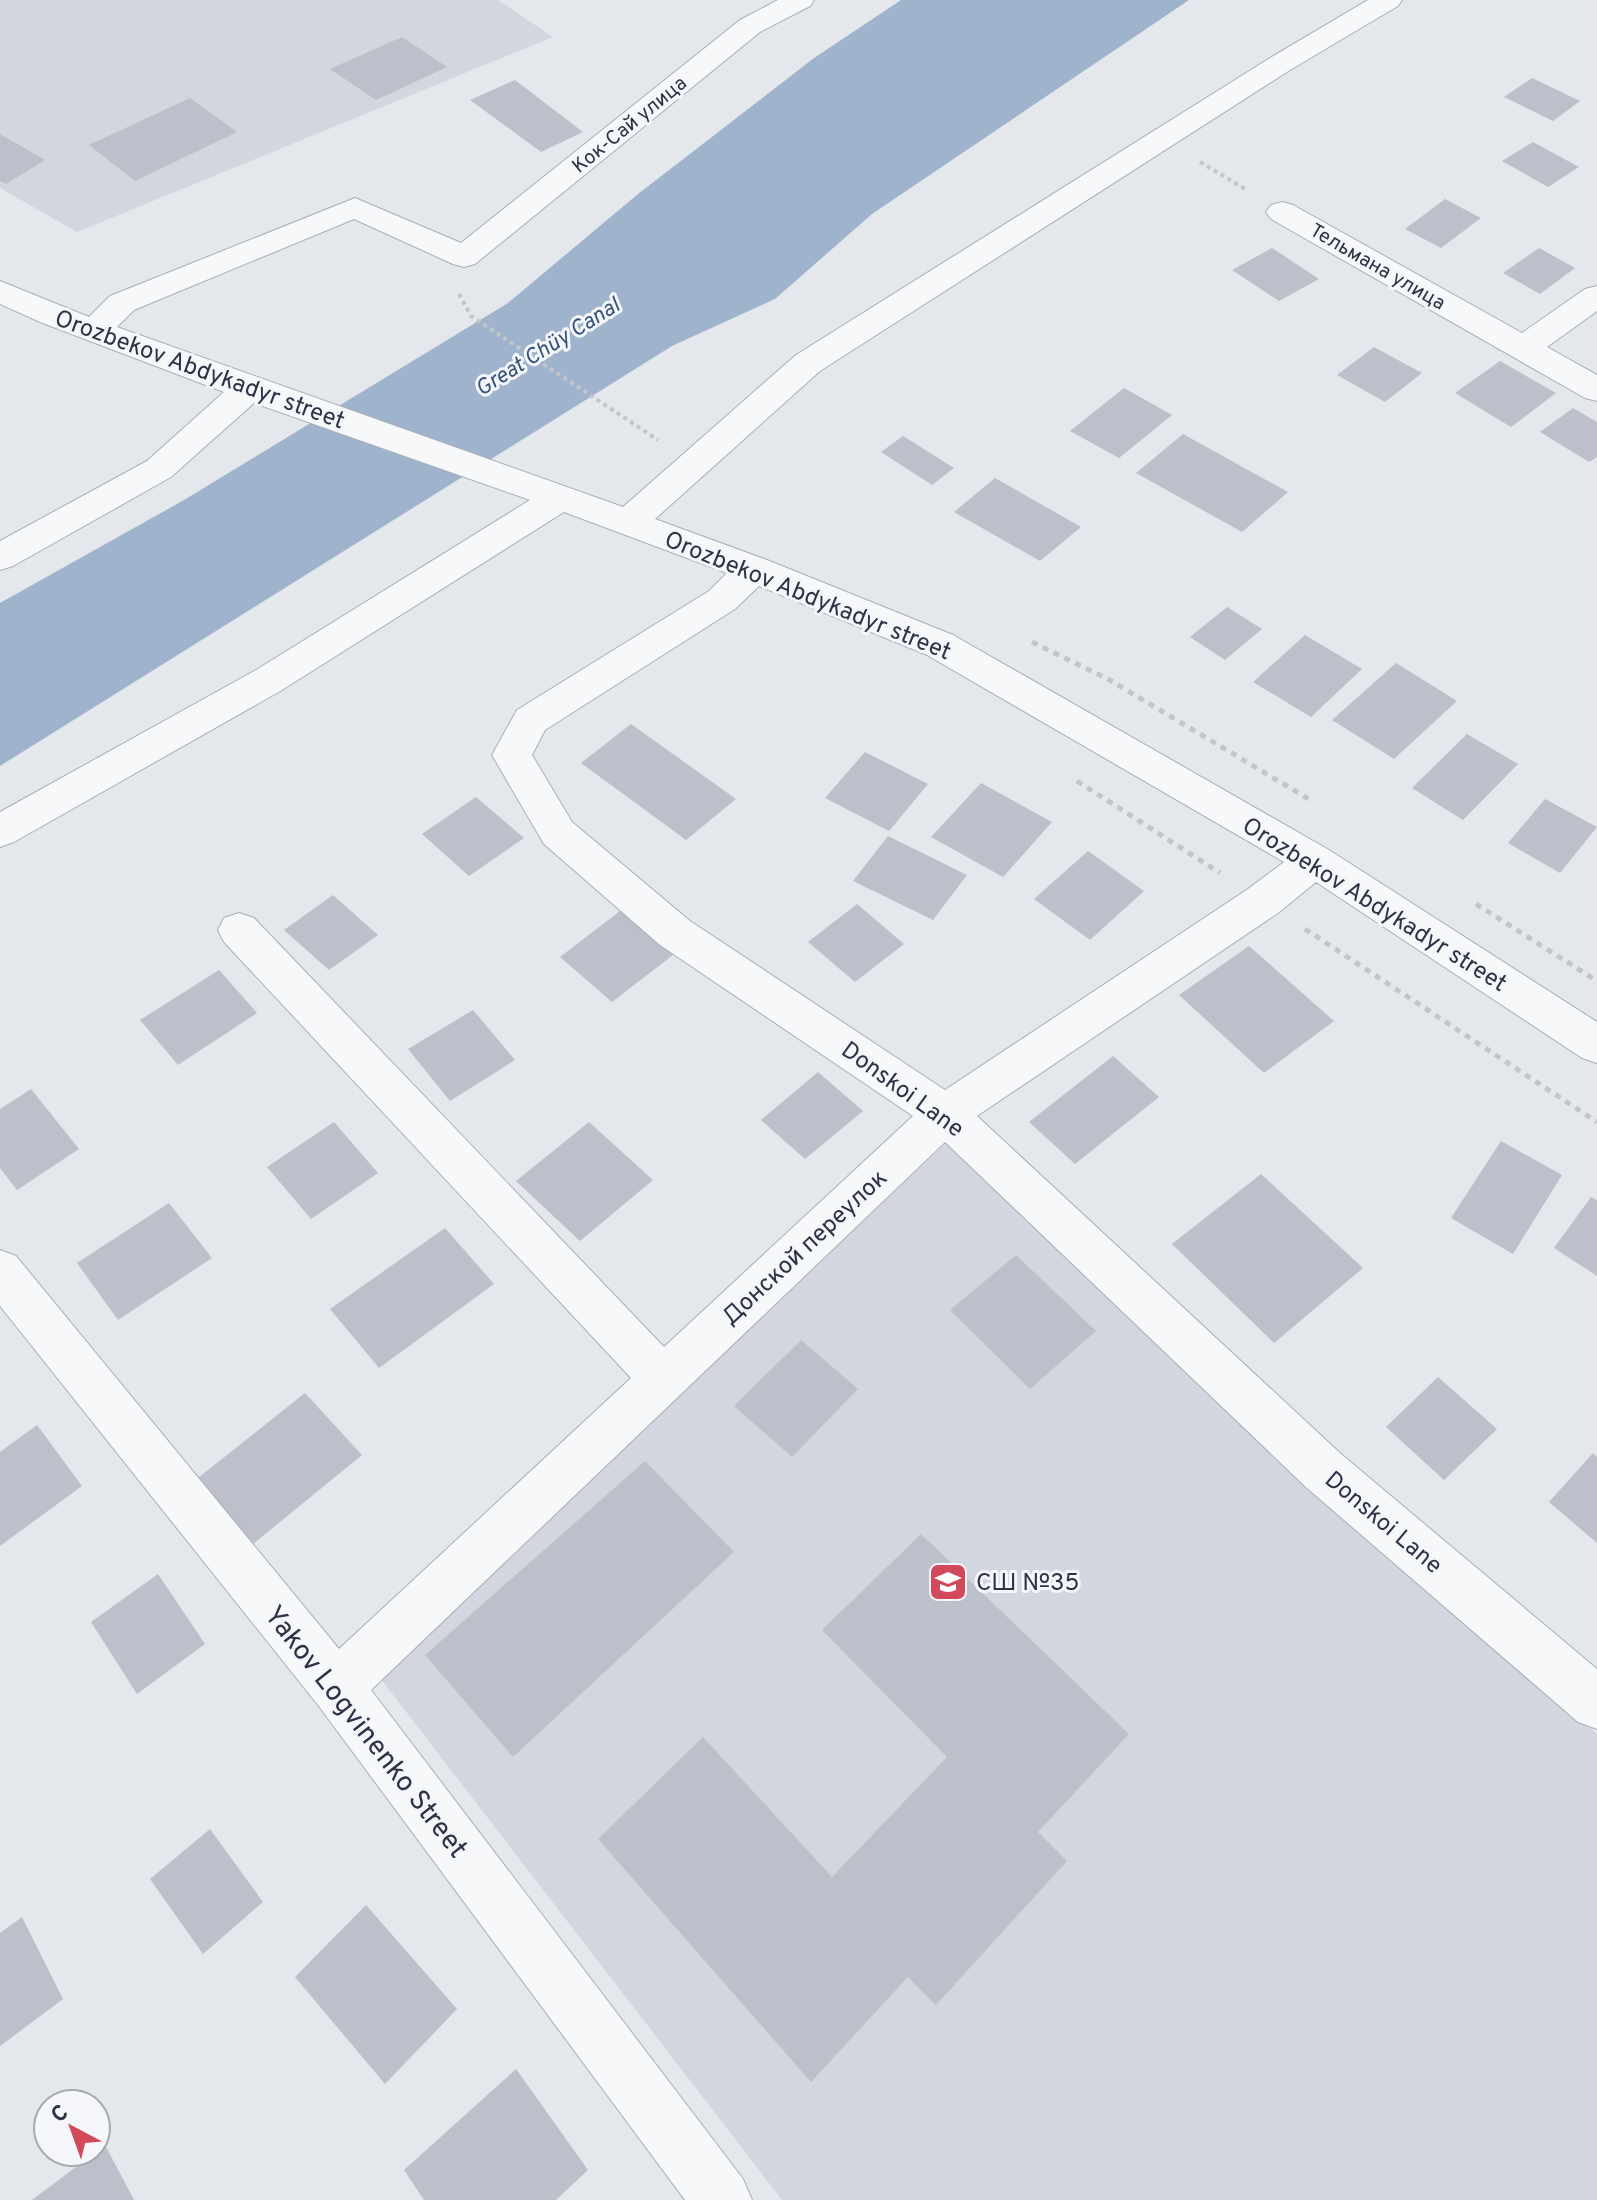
<svg xmlns="http://www.w3.org/2000/svg" width="1597" height="2200" font-family="Overpass,sans-serif">
  <rect width="100%" height="100%" fill="#e4e7ec"/>
  <g fill="#d2d6de">
    <path d="M0,0H498L553,37L77,232L0,188Z"/>
    <path d="M954,1136L1312,1489L1597,1734V2200H782L377,1674Z"/>
  </g>
  <path fill="#9fb4cc" d="M901,0H1189L872,214L775,299L672,346L0,766V603L184,500L508,303L638,194L814,58Z"/>
  <g fill="#bbc0ca">
    <path d="M402,37L447,67L376,100L330,69Z"/>
    <path d="M1532,78L1580,101L1553,121L1504,97Z"/>
    <path d="M515,80L583,132L541,152L470,100Z"/>
    <path d="M190,98L237,132L135,181L89,145Z"/>
    <path d="M0,134L45,160L6,184L0,181Z"/>
    <path d="M1533,142L1579,167L1548,187L1502,161Z"/>
    <path d="M1445,199L1481,218L1441,248L1405,229Z"/>
    <path d="M1272,248L1319,279L1279,301L1232,270Z"/>
    <path d="M1539,248L1575,268L1540,294L1503,273Z"/>
    <path d="M1374,347L1422,373L1385,402L1337,375Z"/>
    <path d="M1500,361L1556,393L1511,427L1455,393Z"/>
    <path d="M1124,388L1172,415L1119,458L1070,431Z"/>
    <path d="M1573,408L1597,422V457L1589,462L1540,432Z"/>
    <path d="M1183,434L1288,492L1242,532L1136,473Z"/>
    <path d="M903,436L954,468L932,485L881,452Z"/>
    <path d="M995,478L1081,527L1040,561L954,512Z"/>
    <path d="M1227,607L1262,629L1225,660L1190,637Z"/>
    <path d="M1305,635L1362,669L1311,717L1253,682Z"/>
    <path d="M1396,663L1457,701L1394,759L1332,720Z"/>
    <path d="M631,724L736,799L686,840L581,763Z"/>
    <path d="M1467,734L1518,764L1463,820L1412,788Z"/>
    <path d="M865,752L928,784L889,831L825,798Z"/>
    <path d="M981,783L1052,822L1003,877L931,837Z"/>
    <path d="M476,797L524,838L469,876L422,834Z"/>
    <path d="M1545,799L1597,827L1560,873L1508,843Z"/>
    <path d="M888,836L967,875L933,920L853,881Z"/>
    <path d="M1088,851L1144,891L1090,940L1034,899Z"/>
    <path d="M333,895L378,935L329,970L284,930Z"/>
    <path d="M857,904L904,944L855,982L808,942Z"/>
    <path d="M620,911L673,955L612,1002L560,957Z"/>
    <path d="M1249,946L1334,1021L1264,1073L1179,995Z"/>
    <path d="M219,970L257,1013L178,1065L140,1020Z"/>
    <path d="M473,1010L515,1060L450,1101L408,1049Z"/>
    <path d="M1113,1056L1159,1097L1075,1164L1029,1122Z"/>
    <path d="M818,1072L863,1111L805,1159L761,1120Z"/>
    <path d="M31,1089L79,1149L17,1190L0,1168V1109Z"/>
    <path d="M334,1122L378,1173L311,1219L267,1167Z"/>
    <path d="M589,1122L653,1180L580,1241L516,1181Z"/>
    <path d="M1501,1141L1562,1175L1513,1254L1451,1218Z"/>
    <path d="M1261,1174L1363,1268L1274,1343L1172,1244Z"/>
    <path d="M1591,1197L1597,1200V1276L1554,1248Z"/>
    <path d="M169,1203L212,1258L118,1320L77,1263Z"/>
    <path d="M445,1228L494,1284L379,1368L330,1309Z"/>
    <path d="M1016,1255L1096,1331L1030,1389L950,1310Z"/>
    <path d="M801,1340L858,1389L792,1457L734,1406Z"/>
    <path d="M1438,1377L1497,1429L1444,1480L1386,1427Z"/>
    <path d="M305,1393L362,1455L253,1544L198,1478Z"/>
    <path d="M37,1425L82,1486L0,1546V1452Z"/>
    <path d="M1593,1453L1597,1457V1543L1549,1502Z"/>
    <path d="M645,1461L734,1552L513,1757L425,1655Z"/>
    <path d="M921,1534L1129,1734L1038,1832L1067,1861L936,2005L908,1977L811,2082L598,1839L703,1737L832,1877L947,1757L822,1630Z"/>
    <path d="M158,1574L205,1644L137,1694L91,1622Z"/>
    <path d="M210,1829L263,1902L203,1954L150,1879Z"/>
    <path d="M366,1905L457,2009L385,2084L295,1977Z"/>
    <path d="M22,1917L63,1999L0,2046V1933Z"/>
    <path d="M516,2069L588,2170L556,2200H424L404,2170Z"/>
    <path d="M104,2143L134,2200H32L96,2152Z"/>
  </g>
  <g fill="none" stroke-linecap="round" stroke-linejoin="round">
    <defs>
      <g id="minor">
        <path d="M778,0H814L810,6L760,32L475,264L464,267L453,264L354,219L134,310L117,327L623,507L796,355L1270,58L1368,0H1402L1398,6L1290,70L820,371L655,519L767,560L953,635L1329,850L1597,1022V1063L1582,1058L1316,882L1278,913L977,1116L1341,1454L1597,1669V1729L1578,1722L1307,1488L945,1142L371,1690L743,2179L752,2200H685L318,1705L0,1306V1250L16,1256L339,1649L631,1378L224,942L218,930L224,918L239,913L254,918L664,1347L913,1116L660,945L544,844L492,755L517,710L709,591L727,573L564,512L282,690L14,842L0,847V812L256,670L530,500L254,403L171,477L13,566L0,570V541L147,461L224,392L40,322L0,304V281L89,317L110,296L355,198L461,243L740,20ZM759,586L927,655L1284,862L1248,889L945,1090L690,921L572,822L532,755L545,730L735,609Z"/>
        <path d="M1282,202L1293,205L1522,333L1585,289L1597,286V311L1547,347L1597,375V401L1585,398L1271,219L1266,212L1271,205Z"/>
      </g>
    </defs>
    <use href="#minor" stroke="#a9aeb7" stroke-width="2"/>
    <g stroke="#c2c5cb" stroke-width="4" stroke-dasharray="4 4" stroke-linecap="butt">
      <path d="M1200,162L1247,190"/>
      <path d="M459,294L471,316L658,440"/>
    </g>
    <g stroke="#c2c5cb" stroke-width="5" stroke-dasharray="6 6" stroke-linecap="butt">
      <path d="M1032,642L1108,679L1312,801"/>
      <path d="M1077,781L1220,873"/>
      <path d="M1476,904L1597,981"/>
      <path d="M1305,929L1597,1122"/>
    </g>
    <use href="#minor" fill="#f7f8fa" fill-rule="evenodd"/>
  </g>
  <defs>
    <symbol id="school-square" viewBox="-11 -11 22 22"><rect x="-9" y="-9" width="18" height="18" rx="4" fill="#d1495b" stroke="#f4f6f9"/><path d="M0-5L7-2L0 1L-7-2ZM-4 1L0 2.5L4 1V4Q0 6-4 4Z" fill="#fff"/></symbol>
  </defs>
  <g fill-rule="evenodd">
    <use href="#school-square" x="926" y="1560" width="44" height="44"/>
  </g>
  <g text-anchor="middle" stroke-width="6" stroke-linejoin="round" paint-order="stroke">
    <g font-size="20" fill="#2b3445" stroke="#f4f6f9">
      <text transform="translate(629 124) rotate(-39)" y="7">Кок-Сай улица</text>
      <text transform="translate(1378 266) rotate(30)" y="7">Тельмана улица</text>
    </g>
    <g font-size="22" font-style="italic" fill="#34527a" stroke="#f4f6f9">
      <text transform="translate(547 346) rotate(-32)" y="8">Great Chüy Canal</text>
    </g>
    <g font-size="24" fill="#2b3445" stroke="#f4f6f9">
      <text transform="translate(200 369) rotate(20)" y="8">Orozbekov Abdykadyr street</text>
      <text transform="translate(808 595) rotate(22)" y="8">Orozbekov Abdykadyr street</text>
      <text transform="translate(1375 904) rotate(32)" y="8">Orozbekov Abdykadyr street</text>
      <text transform="translate(903 1089) rotate(36)" y="8">Donskoi Lane</text>
      <text transform="translate(804 1247) rotate(-43)" y="8">Донской переулок</text>
      <text transform="translate(1384 1522) rotate(40)" y="8">Donskoi Lane</text>
    </g>
    <g font-size="24" fill="#2b3445" stroke="#f4f6f9" text-anchor="start">
      <text x="976" y="1590">СШ №35</text>
    </g>
    <g font-size="28" fill="#2b3445" stroke="#f4f6f9">
      <text transform="translate(367 1731) rotate(52)" y="10">Yakov Logvinenko Street</text>
    </g>
  </g>
  <g transform="translate(72 2128) rotate(319)"><circle r="38" fill="#f4f6f9" stroke="#a4a8b1" stroke-width="2"/>
  <path d="M0-6L14 30L0 20L-14 30Z" fill="#d1495b"/>
  <text y="-12" font-size="22" font-weight="bold" text-anchor="middle" fill="#2b3445">С</text>
  </g>
</svg>
